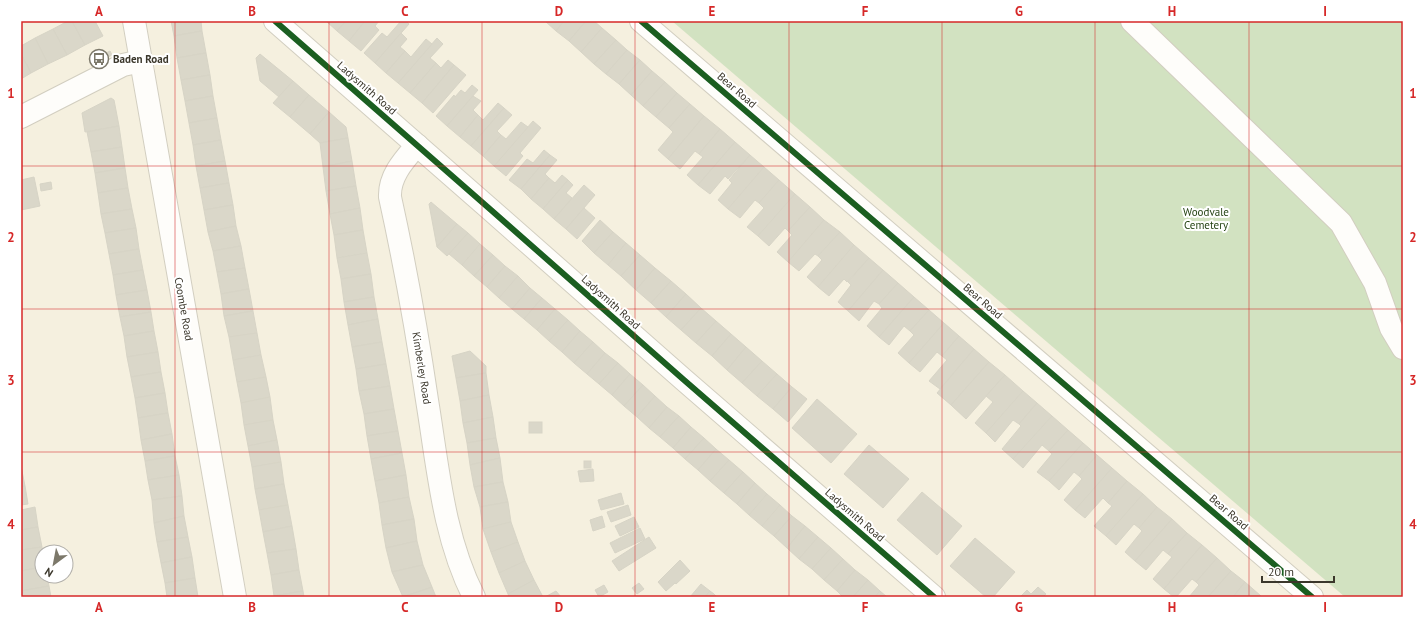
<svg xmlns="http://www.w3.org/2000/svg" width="1424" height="618" font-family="'PT Sans',sans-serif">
  <rect width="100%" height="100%" fill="#f5f0df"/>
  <path fill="#d2e2c1" d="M672,21H1403V597H1345Z"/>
  <g fill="#dad7c9" stroke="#d7d4c6">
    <path d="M68,21H72L85,45L67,55L53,29Z"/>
    <path d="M72,21H95L103,36L85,45Z"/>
    <path d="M171,21H201L202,31L174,36Z"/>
    <path d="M326,21H346L337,31Z"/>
    <path d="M346,21H365L349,41L337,31Z"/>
    <path d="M365,21H379L375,26L379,30L361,51L349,41Z"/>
    <path d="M401,21H406L409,24L375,63L364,53L382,33L387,37Z"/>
    <path d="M545,21H564L556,31Z"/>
    <path d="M564,21H586L569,41L556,31Z"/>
    <path d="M586,21H594L602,28L581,52L569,41Z"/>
    <path d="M602,28L616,40L594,64L581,52Z"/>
    <path d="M53,29L67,55L48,64L35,38Z"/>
    <path d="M202,31L206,53L177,58L174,36Z"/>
    <path d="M401,33L407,39L400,47L405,51L386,73L375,63Z"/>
    <path d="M35,38L48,64L31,73L21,54V46Z"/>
    <path d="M437,38L443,44L430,58L436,63L410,93L398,83Z"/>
    <path d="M426,39L432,44L398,83L386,73L405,51L411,57Z"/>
    <path d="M616,40L627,50L606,74L594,64Z"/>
    <path d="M627,50L640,60L619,84L606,74Z"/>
    <path d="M110,51L112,55L102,60L100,56Z"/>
    <path d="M206,53L210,75L181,80L177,58Z"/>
    <path d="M21,54L31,73L21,79Z"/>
    <path d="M260,54L293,81L279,97L260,81L256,58Z"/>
    <path d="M448,60L454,65L422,103L410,93L436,63L441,68Z"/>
    <path d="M640,60L652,71L631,95L619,84Z"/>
    <path d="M454,65L466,75L433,113L422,103Z"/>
    <path d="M652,71L665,82L643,106L631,95Z"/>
    <path d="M210,75L213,96L185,101L181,80Z"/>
    <path d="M293,81L309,95L290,117L273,103Z"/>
    <path d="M665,82L677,93L656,117L643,106Z"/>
    <path d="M472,85L478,90L447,126L436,116L454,95L455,97L461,90L465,93Z"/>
    <path d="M677,93L690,104L669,128L656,117Z"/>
    <path d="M309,95L329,112L310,134L290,117Z"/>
    <path d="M213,96L217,118L189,123L185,101Z"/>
    <path d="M473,96L481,101L473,110L478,115L460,137L447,126Z"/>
    <path d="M111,98L114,100L119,126L85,132L82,113Z"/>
    <path d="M498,103L504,108L471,146L460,137L478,115L483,120Z"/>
    <path d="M690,104L704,116L668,159L658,150L673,132L669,128Z"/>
    <path d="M504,108L512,115L497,131L501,135L483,156L471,146Z"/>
    <path d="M329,112L346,127L348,138L320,143L310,134Z"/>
    <path d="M704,116L720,129L699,154L695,151L680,169L668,159Z"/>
    <path d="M217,118L221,140L193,145L189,123Z"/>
    <path d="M533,121L541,128L520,153L523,156L506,176L494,166Z"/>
    <path d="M521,122L528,127L494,166L483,156L501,135L506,139Z"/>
    <path d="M119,126L122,147L91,152L87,132Z"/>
    <path d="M720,129L735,142L698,185L687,175L703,157L699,154Z"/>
    <path d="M348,138L352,161L323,167L320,143Z"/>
    <path d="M221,140L225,161L196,166L193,145Z"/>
    <path d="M735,142L750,155L728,179L725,176L710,194L698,185Z"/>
    <path d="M122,147L125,168L95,173L91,152Z"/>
    <path d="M544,150L550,155L521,189L509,180L527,159L533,163Z"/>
    <path d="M550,155L557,160L545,174L549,178L531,199L521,189Z"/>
    <path d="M750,155L764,167L728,209L718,200L732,183L729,180Z"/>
    <path d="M225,161L229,183L200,188L196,166Z"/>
    <path d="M352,161L356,186L326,191L323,167Z"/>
    <path d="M764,167L779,180L759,203L755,200L740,218L728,209Z"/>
    <path d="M125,168L128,188L98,193L95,173Z"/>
    <path d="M562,175L568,180L543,209L531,199L549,178L555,183Z"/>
    <path d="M34,177L40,206L21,210V180Z"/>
    <path d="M568,180L573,185L566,193L572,198L554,219L543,209Z"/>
    <path d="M779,180L795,194L758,236L747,227L764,208L759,203Z"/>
    <path d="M51,182L52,189L41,191L40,184Z"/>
    <path d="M229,183L233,205L204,210L200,188Z"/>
    <path d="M584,185L595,195L566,229L554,219Z"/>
    <path d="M356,186L360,208L330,214L326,191Z"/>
    <path d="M128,188L132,209L101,214L98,193Z"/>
    <path d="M795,194L810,207L788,231L785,228L769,246L758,236Z"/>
    <path d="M431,202L457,224L437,247L429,204Z"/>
    <path d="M233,205L236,226L208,232L204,210Z"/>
    <path d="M810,207L824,220L788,262L777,252L792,235L788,231Z"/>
    <path d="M360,208L363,230L334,235L330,214Z"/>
    <path d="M584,208L595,218L577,239L566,229Z"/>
    <path d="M132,209L136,228L105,233L101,214Z"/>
    <path d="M600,220L613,232L594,253L582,241Z"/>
    <path d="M824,220L840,232L818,256L815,254L799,271L788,262Z"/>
    <path d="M457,224L468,233L447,256L437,247Z"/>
    <path d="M236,226L241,246L213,251L208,232Z"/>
    <path d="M136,228L139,249L109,254L105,233Z"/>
    <path d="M363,230L367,253L337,258L334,235Z"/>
    <path d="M613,232L626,243L608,265L594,253Z"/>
    <path d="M840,232L854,245L818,287L807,277L822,260L818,256Z"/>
    <path d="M468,233L480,244L462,265L449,254Z"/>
    <path d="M626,243L640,255L621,276L608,265Z"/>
    <path d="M480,244L493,255L474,276L462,265Z"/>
    <path d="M854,245L869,258L847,282L844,279L829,296L818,287Z"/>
    <path d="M241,246L245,268L217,272L213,251Z"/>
    <path d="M139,249L143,270L113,275L109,254Z"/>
    <path d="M367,253L371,274L341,279L337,258Z"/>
    <path d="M493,255L505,266L487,287L474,276Z"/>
    <path d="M640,255L655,268L636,290L621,276Z"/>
    <path d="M869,258L883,270L848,311L838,302L851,285L848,282Z"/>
    <path d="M505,266L518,276L499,298L487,287Z"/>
    <path d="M245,268L249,289L221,294L217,272Z"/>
    <path d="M655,268L671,281L651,303L636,290Z"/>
    <path d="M143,270L147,290L116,295L113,275Z"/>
    <path d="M883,270L898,283L879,304L874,301L859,321L848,311Z"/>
    <path d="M371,274L374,297L344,302L341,279Z"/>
    <path d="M518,276L530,288L512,309L499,298Z"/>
    <path d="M671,281L686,294L666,317L651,303Z"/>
    <path d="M898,283L914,297L879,337L867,326L882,308L879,304Z"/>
    <path d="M530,288L542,298L524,319L512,309Z"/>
    <path d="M249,289L253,311L224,316L221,294Z"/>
    <path d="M147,290L151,312L120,317L116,295Z"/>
    <path d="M686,294L701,308L681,330L666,317Z"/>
    <path d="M374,297L378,319L348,325L344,302Z"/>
    <path d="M914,297L929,310L910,331L904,326L889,345L879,337Z"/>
    <path d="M542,298L555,309L537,330L524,319Z"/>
    <path d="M701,308L716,321L696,343L681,330Z"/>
    <path d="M555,309L568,320L549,341L537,330Z"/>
    <path d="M929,310L944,323L909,363L898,353L914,335L910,331Z"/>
    <path d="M253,311L257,333L229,337L224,316Z"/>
    <path d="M151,312L154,331L124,336L120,317Z"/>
    <path d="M378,319L382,342L352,347L348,325Z"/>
    <path d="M568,320L580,331L562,352L549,341Z"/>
    <path d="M716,321L731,334L712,356L696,343Z"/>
    <path d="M944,323L959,336L942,356L937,352L920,372L909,363Z"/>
    <path d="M154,331L158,352L127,357L124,336Z"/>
    <path d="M580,331L593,342L574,363L562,352Z"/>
    <path d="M257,333L261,355L233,360L229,337Z"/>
    <path d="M731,334L746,347L727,370L712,356Z"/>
    <path d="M959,336L974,349L940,389L929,381L947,360L942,356Z"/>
    <path d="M382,342L386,364L356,369L352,347Z"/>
    <path d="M593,342L605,353L587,374L574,363Z"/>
    <path d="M746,347L762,361L742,383L727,370Z"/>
    <path d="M974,349L989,362L951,405L937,393Z"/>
    <path d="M470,351L486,366V373L456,378L452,356Z"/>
    <path d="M158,352L161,372L131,377L127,357Z"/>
    <path d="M605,353L618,363L599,384L587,374Z"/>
    <path d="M261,355L266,377L237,382L233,360Z"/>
    <path d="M762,361L777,374L757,396L742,383Z"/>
    <path d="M989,362L1005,375L966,419L951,405Z"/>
    <path d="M618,363L630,374L612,395L599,384Z"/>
    <path d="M386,364L390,386L359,391L356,369Z"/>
    <path d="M161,372L165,393L135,398L131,377Z"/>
    <path d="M486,373L489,395L460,401L456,378Z"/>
    <path d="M630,374L643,385L624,406L612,395Z"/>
    <path d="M777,374L792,387L773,409L757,396Z"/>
    <path d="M1005,375L1023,391L986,433L975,423L993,402L986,396Z"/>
    <path d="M266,377L270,397L241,403L237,382Z"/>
    <path d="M643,385L655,396L637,417L624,406Z"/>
    <path d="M390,386L394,409L364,414L359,391Z"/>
    <path d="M792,387L807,399L788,422L773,409Z"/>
    <path d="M1023,391L1037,403L1019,424L1013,420L995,442L986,433Z"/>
    <path d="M165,393L168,413L138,418L135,398Z"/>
    <path d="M489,395L493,417L463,423L460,401Z"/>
    <path d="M655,396L667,407L649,428L637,417Z"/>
    <path d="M270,397L273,420L244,425L241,403Z"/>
    <path d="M817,399L857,434L831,463L792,428Z"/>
    <path d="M1037,403L1052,416L1013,459L1002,449L1021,426L1019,424Z"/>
    <path d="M667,407L679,416L660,437L649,428Z"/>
    <path d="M394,409L398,431L367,436L364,414Z"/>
    <path d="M168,413L172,434L141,440L138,418Z"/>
    <path d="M679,416L691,427L673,448L660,437Z"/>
    <path d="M1052,416L1068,430L1049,451L1042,445L1023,468L1013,459Z"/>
    <path d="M493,417L496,438L467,443L463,423Z"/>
    <path d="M273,420L277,440L248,446L244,425Z"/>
    <rect x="529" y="422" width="13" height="11"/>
    <path d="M691,427L704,438L685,459L673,448Z"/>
    <path d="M1068,430L1083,443L1049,481L1037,472L1052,454L1049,451Z"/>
    <path d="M398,431L402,453L371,459L367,436Z"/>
    <path d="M172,434L175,456L145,461L141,440Z"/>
    <path d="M496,438L500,458L470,465L467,443Z"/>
    <path d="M704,438L716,449L698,470L685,459Z"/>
    <path d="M277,440L281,462L252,467L248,446Z"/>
    <path d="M1083,443L1097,455L1079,476L1074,472L1059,490L1049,481Z"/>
    <path d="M869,445L909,479L883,508L844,474Z"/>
    <path d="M716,449L729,460L710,481L698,470Z"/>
    <path d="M402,453L406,475L375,481L371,459Z"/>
    <path d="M1097,455L1112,468L1075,510L1064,500L1082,479L1079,476Z"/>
    <path d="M175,456L179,475L148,480L145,461Z"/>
    <path d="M500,458L503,482L474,487L470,465Z"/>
    <path d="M729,460L743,472L724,493L710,481Z"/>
    <rect x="584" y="461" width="7" height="7"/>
    <path d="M281,462L284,484L255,489L252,467Z"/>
    <path d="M21,466L25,486L21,487Z"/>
    <path d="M1112,468L1127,481L1108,503L1103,498L1085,518L1075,510Z"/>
    <path d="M593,469L594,481L580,482L578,471Z"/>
    <path d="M743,472L755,483L737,504L724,493Z"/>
    <path d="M179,475L182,496L152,500L148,480Z"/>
    <path d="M406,475L409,497L379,503L375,481Z"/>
    <path d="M1127,481L1143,494L1106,536L1094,526L1112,506L1108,503Z"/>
    <path d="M503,482L508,502L480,507L474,487Z"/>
    <path d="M755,483L767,494L749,515L737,504Z"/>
    <path d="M284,484L288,505L259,510L255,489Z"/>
    <path d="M25,486L28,504L21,505V487Z"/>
    <path d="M922,492L962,526L937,555L897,520Z"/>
    <path d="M621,493L624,504L601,510L598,500Z"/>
    <path d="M767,494L780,505L762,526L749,515Z"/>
    <path d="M1143,494L1157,507L1139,528L1134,524L1116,545L1106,536Z"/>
    <path d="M182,496L184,516L154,523L152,500Z"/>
    <path d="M409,497L414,519L382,525L379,503Z"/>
    <path d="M508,502L511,522L483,529L480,507Z"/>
    <path d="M288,505L292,526L263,532L259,510Z"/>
    <path d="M628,505L631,515L611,522L607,512Z"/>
    <path d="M780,505L792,516L774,536L762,526Z"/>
    <path d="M35,507L38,527L21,530V510Z"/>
    <path d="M1157,507L1172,519L1135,561L1125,552L1142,531L1139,528Z"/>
    <path d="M184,516L188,537L157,542L154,523Z"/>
    <path d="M602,516L605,527L593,531L590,520Z"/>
    <path d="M792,516L805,526L787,548L774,536Z"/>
    <path d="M634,517L639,527L620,536L615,526Z"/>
    <path d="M414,519L417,541L386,548L382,525Z"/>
    <path d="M1172,519L1187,533L1168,554L1163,550L1146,570L1135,561Z"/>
    <path d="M511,522L518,542L491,552L483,529Z"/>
    <path d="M292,526L296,549L267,553L263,532Z"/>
    <path d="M805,526L818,537L799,559L787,548Z"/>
    <path d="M38,527L42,547L21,550V530Z"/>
    <path d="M640,528L645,539L615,553L610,543Z"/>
    <path d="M1187,533L1202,545L1164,589L1153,579L1172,557L1168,554Z"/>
    <path d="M188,537L192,557L161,563L157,542Z"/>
    <path d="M649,537L656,548L619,571L612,561Z"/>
    <path d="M818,537L831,548L812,569L799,559Z"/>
    <path d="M975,538L1015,572L993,597H986L950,566Z"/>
    <path d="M417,541L423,565L392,572L386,548Z"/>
    <path d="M518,542L525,561L499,573L491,552Z"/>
    <path d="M1202,545L1217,558L1196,582L1192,579L1176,597H1174L1164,589Z"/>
    <path d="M42,547V567L21,571V550Z"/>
    <path d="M831,548L843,559L824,580L812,569Z"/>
    <path d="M296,549L299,570L271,575L267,553Z"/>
    <path d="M192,557L195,578L165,583L161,563Z"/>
    <path d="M1217,558L1231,571L1208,597H1189L1199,585L1196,582Z"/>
    <path d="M843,559L855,570L837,591L824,580Z"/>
    <path d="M680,560L690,571L676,584L675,583L666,591L658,582Z"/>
    <path d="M525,561L534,580L508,594L499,573Z"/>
    <path d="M423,565L432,587L403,597L392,572Z"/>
    <path d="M42,567V576H47L49,586L21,591V571Z"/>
    <path d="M299,570L303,591L274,596L271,575Z"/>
    <path d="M855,570L868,580L853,597H843L837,591Z"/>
    <path d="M1231,571L1245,582L1233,597H1208Z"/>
    <path d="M195,578L198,597H167L165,583Z"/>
    <path d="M534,580L543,597H509L508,594Z"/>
    <path d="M868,580L880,591L875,597H853Z"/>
    <path d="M1245,582L1261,596L1260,597H1233Z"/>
    <path d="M639,583L644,589L637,594L632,588Z"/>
    <path d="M701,584L710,591L705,597H690Z"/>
    <path d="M604,585L608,592L599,597L595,590Z"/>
    <path d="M49,586L51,597H21V591Z"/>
    <path d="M432,587L436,597H403Z"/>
    <path d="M1038,587L1046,594L1043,597H1020L1027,590L1031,594Z"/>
    <path d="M303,591L304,597H274V596Z"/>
    <path d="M556,591L561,597H545Z"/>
    <path d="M710,591L714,594L717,597H705Z"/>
    <path d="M880,591L887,597H875Z"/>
  </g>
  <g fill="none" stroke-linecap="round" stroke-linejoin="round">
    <defs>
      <g id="minor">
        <path d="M134,21L235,597"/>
        <path d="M275,21L491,210L684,380L934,597"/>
        <path d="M641,21L1312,597"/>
        <path d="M1132,21L1341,223L1375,283L1391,328L1403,348"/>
        <path d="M21,117L123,65L141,61"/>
        <path d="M417,145C404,160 389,176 390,197C405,265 417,332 427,400C438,467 443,536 474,597"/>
      </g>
    </defs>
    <use href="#minor" stroke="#d2cec0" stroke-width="24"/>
    <use href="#minor" stroke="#fefdfa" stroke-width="22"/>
    <defs>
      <g id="cycleway">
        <path d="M275,21L491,210L684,380L934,597"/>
        <path d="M641,21L1312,597"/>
      </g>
    </defs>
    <use href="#cycleway" stroke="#fff" stroke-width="8"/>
    <use href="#cycleway" stroke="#1b5e20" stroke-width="6"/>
  </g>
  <path fill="none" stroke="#d62828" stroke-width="1" stroke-opacity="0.55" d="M175,21V597M329,21V597M482,21V597M635,21V597M789,21V597M942,21V597M1095,21V597M1249,21V597M21,166H1403M21,309H1403M21,452H1403"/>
  <defs>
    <symbol id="bus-ring" viewBox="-11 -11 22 22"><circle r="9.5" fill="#fff" stroke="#7c786a" stroke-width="1.5"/><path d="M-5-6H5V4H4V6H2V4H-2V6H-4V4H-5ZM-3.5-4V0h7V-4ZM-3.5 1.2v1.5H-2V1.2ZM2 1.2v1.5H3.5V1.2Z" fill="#7c786a"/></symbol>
  </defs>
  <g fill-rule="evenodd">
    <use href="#bus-ring" x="88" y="48" width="22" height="22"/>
  </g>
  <g text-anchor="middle" stroke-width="4" stroke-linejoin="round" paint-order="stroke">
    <g font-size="11" font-weight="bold" fill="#3b372b" stroke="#fff" text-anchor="start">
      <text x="113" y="63">Baden Road</text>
    </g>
    <g font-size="11" fill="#3b372b" stroke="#fff">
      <text transform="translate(367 88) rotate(41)" y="4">Ladysmith Road</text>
      <text transform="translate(737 90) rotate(41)" y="4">Bear Road</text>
      <text transform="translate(983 301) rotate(41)" y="4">Bear Road</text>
      <text transform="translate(611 302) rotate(42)" y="4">Ladysmith Road</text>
      <text transform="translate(184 309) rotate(80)" y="4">Coombe Road</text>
      <text transform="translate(422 368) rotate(81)" y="4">Kimberley Road</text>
      <text transform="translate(1229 512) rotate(41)" y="4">Bear Road</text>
      <text transform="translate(855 515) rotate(41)" y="4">Ladysmith Road</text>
    </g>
    <g font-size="11" fill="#234212" stroke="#fff">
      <text x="1206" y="216">Woodvale<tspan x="1206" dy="13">Cemetery</tspan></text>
    </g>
  </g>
  <rect width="1424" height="618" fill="none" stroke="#ffffff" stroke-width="44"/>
  <g transform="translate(54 564) rotate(212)"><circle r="19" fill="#ffffff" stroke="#b1afaa"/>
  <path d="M0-3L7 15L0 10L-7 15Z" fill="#7c786a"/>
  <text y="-6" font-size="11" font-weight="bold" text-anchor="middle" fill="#3b372b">N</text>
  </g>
  <path d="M1262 576v6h72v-6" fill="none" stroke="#3b372b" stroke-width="2"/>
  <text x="1268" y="576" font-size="12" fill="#3b372b" stroke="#ffffff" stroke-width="3" paint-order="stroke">20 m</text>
  <rect x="22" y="22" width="1380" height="574" fill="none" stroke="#d62828" stroke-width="1.5"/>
  <g font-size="13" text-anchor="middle" font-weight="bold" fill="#d62828">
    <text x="99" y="16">A</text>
    <text x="252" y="16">B</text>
    <text x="405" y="16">C</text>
    <text x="559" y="16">D</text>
    <text x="712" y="16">E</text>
    <text x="865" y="16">F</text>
    <text x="1019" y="16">G</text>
    <text x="1172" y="16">H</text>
    <text x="1325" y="16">I</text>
    <text x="11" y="98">1</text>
    <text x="1413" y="98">1</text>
    <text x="11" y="242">2</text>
    <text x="1413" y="242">2</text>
    <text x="11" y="385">3</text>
    <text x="1413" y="385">3</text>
    <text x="11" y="529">4</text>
    <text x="1413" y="529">4</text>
    <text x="99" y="612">A</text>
    <text x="252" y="612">B</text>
    <text x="405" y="612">C</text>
    <text x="559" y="612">D</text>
    <text x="712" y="612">E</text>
    <text x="865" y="612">F</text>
    <text x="1019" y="612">G</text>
    <text x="1172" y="612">H</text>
    <text x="1325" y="612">I</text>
  </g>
</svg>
